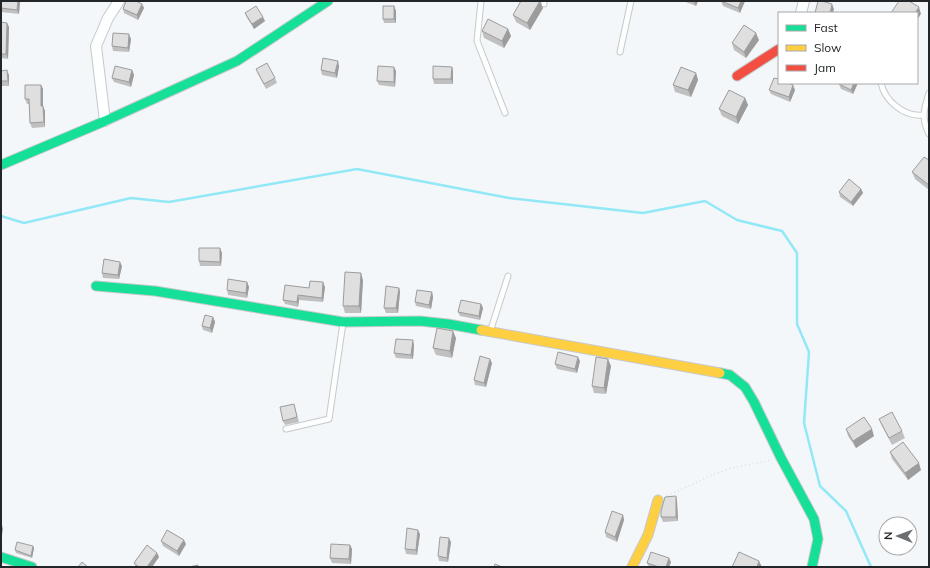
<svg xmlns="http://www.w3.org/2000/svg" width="930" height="568" font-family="Mulish,sans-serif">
  <rect width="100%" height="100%" fill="#f4f7fa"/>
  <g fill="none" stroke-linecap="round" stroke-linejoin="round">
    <path stroke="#92e8f6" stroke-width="2.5" d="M1,216L24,223L131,198L169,202L357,169L509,198L643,213L705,201L737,220L782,231L797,253V324L809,352L804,423L820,486L846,511L871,567"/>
    <defs>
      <g id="lane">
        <path d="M481,1L477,41L505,113"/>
        <path d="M544,1V4"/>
        <path d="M620,52L631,1"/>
        <path d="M881,83C885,101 904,117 923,115"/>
        <path d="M929,93C924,109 921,118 929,134"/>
        <path d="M490,332L508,276"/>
        <path d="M286,429L329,419L343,323"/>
      </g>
      <g id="street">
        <path d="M801,13L804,1"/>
        <path d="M105,121L96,46L108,18L119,1"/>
      </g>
      <g id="fast">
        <path d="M1,165L105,121L237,61L328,1"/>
        <path d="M96,286L155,291L343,322L420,321L448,324L481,330"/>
        <path d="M720,373L730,375L745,387L754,402L781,458L814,519L818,539L812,567"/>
        <path d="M1,557L32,567"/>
      </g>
      <g id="slow">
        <path d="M481,330L720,373"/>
        <path d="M632,567L648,535L658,500"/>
      </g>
      <path id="jam" d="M737,76L779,49"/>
    </defs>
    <use href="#lane" stroke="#c6c9cb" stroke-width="7"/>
    <use href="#street" stroke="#c6c9cb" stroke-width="12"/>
    <use href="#fast" stroke="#c6c9cb" stroke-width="11"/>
    <use href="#slow" stroke="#c6c9cb" stroke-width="11"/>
    <use href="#jam" stroke="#c6c9cb" stroke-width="11"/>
    <path stroke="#dcdede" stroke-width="1.5" stroke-dasharray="1 3" stroke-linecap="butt" d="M667,496L710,476L728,469L771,460"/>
    <use href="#lane" stroke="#fdfefe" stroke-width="5"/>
    <use href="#street" stroke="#fdfefe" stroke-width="10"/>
    <use href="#fast" stroke="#16e098" stroke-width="9"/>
    <use href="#slow" stroke="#ffcf43" stroke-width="9"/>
    <use href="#jam" stroke="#f24e42" stroke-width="9"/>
  </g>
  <g fill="#c0c0c1">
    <path d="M1,1H20L19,14L1,12Z"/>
    <path d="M683,1H698L696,6Z"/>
    <path d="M721,1H745L740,13L723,6Z"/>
    <path d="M142,4L144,8L138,20L124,13L123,9Z"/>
    <path d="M394,6L396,11V23H384L383,19Z"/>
    <path d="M543,8L530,30L516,22L513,15Z"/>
    <path d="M245,13L265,21L254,29L247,18Z"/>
    <path d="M1,22L7,23L9,27L8,59L1,58Z"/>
    <path d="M508,29L511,36L504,48L484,38L482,31Z"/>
    <path d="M131,39L129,52L113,51L112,46Z"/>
    <path d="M759,40L746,58L734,50L732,43Z"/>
    <path d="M339,66L337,78L322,75L321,70Z"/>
    <path d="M452,67L453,71V84H434L433,79Z"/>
    <path d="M256,69L275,78L277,83L266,89L258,74Z"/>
    <path d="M132,70L134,75L131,87L114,82L112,78Z"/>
    <path d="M1,71L9,75V86H1Z"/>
    <path d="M396,71L395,87L379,85L377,81Z"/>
    <path d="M696,73L698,80L691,97L675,92L673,85Z"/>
    <path d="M858,83L853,94L841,89L839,84Z"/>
    <path d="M41,85L43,89V106L45,111V127L32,128L30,123L29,104H27L25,99Z"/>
    <path d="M769,90H795L790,102L771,94Z"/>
    <path d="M745,98L748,105L738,124L722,116L719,109Z"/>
    <path d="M929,160V190L915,179L912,172Z"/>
    <path d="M861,189L863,193L853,206L840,197L839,192Z"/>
    <path d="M222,253L221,266H200L199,261Z"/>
    <path d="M122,266L119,279L103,278L102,273Z"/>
    <path d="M363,280L361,313H345L343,306Z"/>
    <path d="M247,282L249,287L247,298L228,295L227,290Z"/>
    <path d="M325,287L323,302L299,300L298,307L285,304L283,300L309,288Z"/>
    <path d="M399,288L400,292L398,313H386L384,308Z"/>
    <path d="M432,292L433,297L431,309L416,306L415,302Z"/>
    <path d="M481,304L483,308L480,320L460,316L458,312Z"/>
    <path d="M213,317L215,322L212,333L203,330L202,326Z"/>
    <path d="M456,338L452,358L436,355L433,348Z"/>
    <path d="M414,345L413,359L396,358L394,353Z"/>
    <path d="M580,361L577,373L557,369L555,364Z"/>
    <path d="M492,363L486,387L475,385L474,380Z"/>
    <path d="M611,366L606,394L594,393L592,386Z"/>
    <path d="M294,404L299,422L285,425L283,421Z"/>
    <path d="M879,419L902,431L905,438L892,445L882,426Z"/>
    <path d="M846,429L874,436L856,448L848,436Z"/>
    <path d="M890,452L921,470L908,480L892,459Z"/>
    <path d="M677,501L678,521L663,522L661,517Z"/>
    <path d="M623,515L624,520L617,542L606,537L605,532Z"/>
    <path d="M420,534L417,555L406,554L405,549Z"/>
    <path d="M161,541L186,544L179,556L163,546Z"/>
    <path d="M451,542L448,562L439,561L438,556Z"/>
    <path d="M350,545L352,549L351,564L332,563L330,558Z"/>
    <path d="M34,548L32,558L16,553L15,550Z"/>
    <path d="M157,553L159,557L152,567H136L134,563Z"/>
    <path d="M671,562L669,567H649L647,563Z"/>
  </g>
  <g fill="#9c9c9d">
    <path d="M18,1H20V2L19,14L17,10Z"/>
    <path d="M540,1L543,8L530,30L527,23Z"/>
    <path d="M695,1H698L696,6L694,2Z"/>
    <path d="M741,1H745L740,13L738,8Z"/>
    <path d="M142,4L144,8L138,20L137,15Z"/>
    <path d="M832,4L834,9L833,13H830Z"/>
    <path d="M394,6L396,11V23L394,19Z"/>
    <path d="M919,7L921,14L917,20V13H915Z"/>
    <path d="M263,17L265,21L254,29L252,24Z"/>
    <path d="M7,23L9,27L8,59L6,54Z"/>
    <path d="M508,29L511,36L504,48L502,41Z"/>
    <path d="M756,33L759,40L746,58L744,52Z"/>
    <path d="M129,34L131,39L129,52L128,48Z"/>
    <path d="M338,61L339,66L337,78L335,73Z"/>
    <path d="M394,67L396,71L395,87L394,82Z"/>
    <path d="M452,67L453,71V84L451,79Z"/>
    <path d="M7,70L9,75V86L8,81Z"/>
    <path d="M132,70L134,75L131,87L129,82Z"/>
    <path d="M696,73L698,80L691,97L688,90Z"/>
    <path d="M854,83H858L853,94L851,90Z"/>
    <path d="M41,85L43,89V111L41,106Z"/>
    <path d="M793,85L795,90L790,102L789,97Z"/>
    <path d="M745,98L748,105L738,124L736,117Z"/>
    <path d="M43,106L45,111V127L44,122Z"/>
    <path d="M861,189L863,193L853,206L851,202Z"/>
    <path d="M220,248L222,253L221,266L220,262Z"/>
    <path d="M120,262L122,266L119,279L118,275Z"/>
    <path d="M361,273L363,280L361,313L359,306Z"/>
    <path d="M247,282L249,287L247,298L246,293Z"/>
    <path d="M323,282L325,287L323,302L322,298Z"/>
    <path d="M399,288L400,292L398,313L396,308Z"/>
    <path d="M432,292L433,297L431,309L429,305Z"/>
    <path d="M298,295L299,300L298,307L297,302Z"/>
    <path d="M481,304L483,308L480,320L479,316Z"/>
    <path d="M213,317L215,322L212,333L210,328Z"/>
    <path d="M453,331L456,338L452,358L450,351Z"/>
    <path d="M413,340L414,345L413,359L411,355Z"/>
    <path d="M578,357L580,361L577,373L575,369Z"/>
    <path d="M490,359L492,363L486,387L484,383Z"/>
    <path d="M608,359L611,366L606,394L604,388Z"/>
    <path d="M872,429L874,436L856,448L853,441Z"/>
    <path d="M919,463L921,470L908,480L905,473Z"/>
    <path d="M676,496L677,501L678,521L676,517Z"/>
    <path d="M623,515L624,520L617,542L615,537Z"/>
    <path d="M2,525L3,529L1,541V531Z"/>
    <path d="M418,530L420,534L417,555L416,550Z"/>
    <path d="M449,538L451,542L448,562L447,558Z"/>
    <path d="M184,540L186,544L179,556L177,551Z"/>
    <path d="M350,545L352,549L351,564L349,559Z"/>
    <path d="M33,546L34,548L32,558L31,556Z"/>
    <path d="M157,553L159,557L152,567H147Z"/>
    <path d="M669,558L671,562L669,567H666Z"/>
    <path d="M759,561L762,567H757Z"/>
  </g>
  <g fill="#dfdfe0" stroke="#9c9c9d">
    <path d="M1,1H18L17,10L1,8Z"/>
    <path d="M126,1H136L142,4L137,15L123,9Z"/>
    <path d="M521,1H540L527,23L513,15Z"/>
    <path d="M721,1H741L738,8Z"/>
    <path d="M818,1H822L832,4L830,13H815Z"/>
    <path d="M899,1H909L919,7L915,13H891Z"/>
    <path d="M256,6L263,17L252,24L245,13Z"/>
    <rect x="383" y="6" width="11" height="13"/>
    <path d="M488,19L508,29L502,41L482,31Z"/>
    <path d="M1,22L7,23L6,54H1Z"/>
    <path d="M744,25L756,33L744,52L732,43Z"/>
    <path d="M113,33L129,34L128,48L112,46Z"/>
    <path d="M323,58L338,61L335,73L321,70Z"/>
    <path d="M267,63L275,78L264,84L256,69Z"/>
    <path d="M115,66L132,70L129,82L112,78Z"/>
    <path d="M378,66L394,67V82L377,81Z"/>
    <path d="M433,66L452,67L451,79H433Z"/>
    <path d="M681,67L696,73L688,90L673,85Z"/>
    <path d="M7,70L8,81H1V71Z"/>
    <path d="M774,78L779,79V83H788L793,85L789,97L769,90Z"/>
    <path d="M840,83H854L851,90L839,84Z"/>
    <path d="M25,85H41V106H43L44,122L30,123L29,99H25Z"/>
    <path d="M729,90L745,98L736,117L719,109Z"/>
    <path d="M924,157L929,160V185L912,172Z"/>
    <path d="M849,179L861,189L851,202L839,192Z"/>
    <path d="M199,248H220V262L199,261Z"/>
    <path d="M104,259L120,262L118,275L102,273Z"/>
    <path d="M345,272L361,273L359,306H343Z"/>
    <path d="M228,279L247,282L246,293L227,290Z"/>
    <path d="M310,281L323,282L322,298L298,295L297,302L283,300L285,285L309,288Z"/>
    <path d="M386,286L399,288L396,308H384Z"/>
    <path d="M417,290L432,292L429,305L415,302Z"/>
    <path d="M461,300L481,304L479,316L458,312Z"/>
    <path d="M205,315L213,317L210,328L202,326Z"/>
    <path d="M437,328L453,331L450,351L433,348Z"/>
    <path d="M396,339L413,340L411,355L394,353Z"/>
    <path d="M558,352L578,357L575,369L555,364Z"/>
    <path d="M480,356L490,359L484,383L474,380Z"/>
    <path d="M596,357L608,359L604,388L592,386Z"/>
    <path d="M294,404L297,417L283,421L280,407Z"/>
    <path d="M892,412L902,431L889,438L879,419Z"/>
    <path d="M864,417L872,429L853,441L846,429Z"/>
    <path d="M903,442L919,463L905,473L890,452Z"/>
    <path d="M676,496V517H661V511L665,497Z"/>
    <path d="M612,511L623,515L615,537L605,532Z"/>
    <path d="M407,528L418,530L416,550L405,549Z"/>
    <path d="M167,530L184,540L177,551L161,541Z"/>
    <path d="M440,537L449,538L447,558L438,556Z"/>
    <path d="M17,542L33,546L31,556L15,550Z"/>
    <path d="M331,544L350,545L349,559L330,558Z"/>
    <path d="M147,545L157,553L147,567H139L134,563Z"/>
    <path d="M651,552L669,558L666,567H659L647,563Z"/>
    <path d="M739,552L759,561L757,567H732Z"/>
    <path d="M82,562L88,567H78Z"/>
    <path d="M495,564L502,567H494Z"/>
    <path d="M198,565V567H189Z"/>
  </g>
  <rect width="930" height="568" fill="none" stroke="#232628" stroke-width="4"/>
  <rect x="778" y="12" width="140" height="72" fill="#ffffff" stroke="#a7a8a9"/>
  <rect x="786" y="25" width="20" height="6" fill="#16e098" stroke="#a7a8a9"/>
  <text x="814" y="32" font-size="12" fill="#232628">Fast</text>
  <rect x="786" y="45" width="20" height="6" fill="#ffcf43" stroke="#a7a8a9"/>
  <text x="814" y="52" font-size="12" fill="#232628">Slow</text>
  <rect x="786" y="65" width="20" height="6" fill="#f24e42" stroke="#a7a8a9"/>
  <text x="814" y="72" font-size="12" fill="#232628">Jam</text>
  <g transform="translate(898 536) rotate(271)"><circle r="19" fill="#ffffff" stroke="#a7a8a9"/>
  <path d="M0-3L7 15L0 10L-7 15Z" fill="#6c6f72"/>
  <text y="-6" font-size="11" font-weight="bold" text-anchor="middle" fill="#232628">N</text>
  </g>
</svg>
